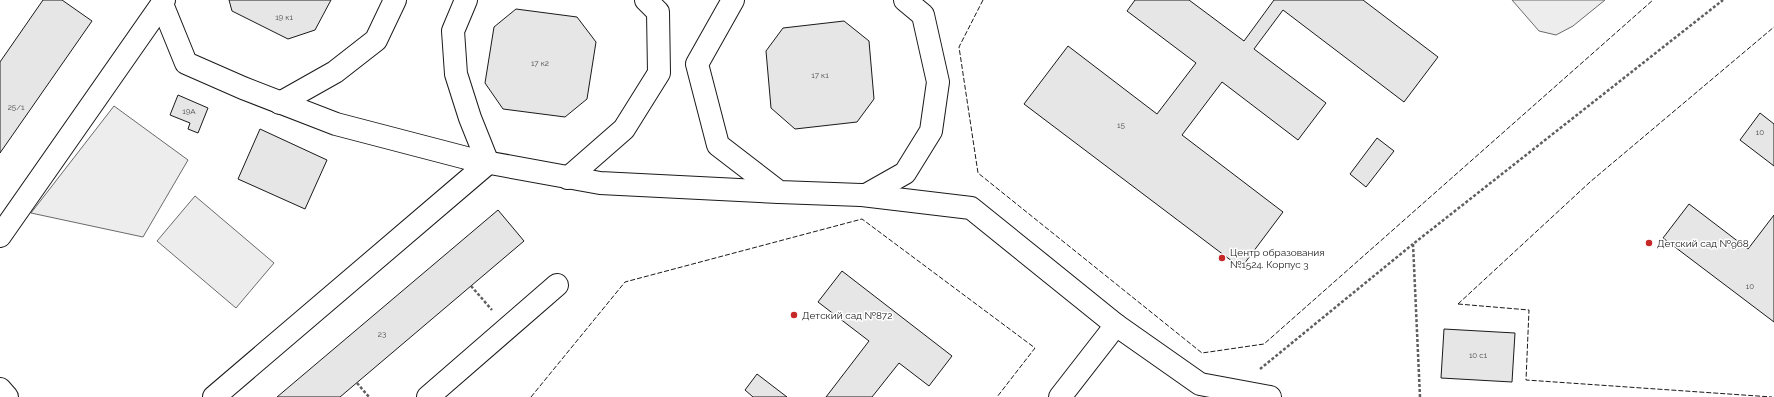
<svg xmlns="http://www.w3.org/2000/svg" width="1774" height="397" font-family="Raleway,sans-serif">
  <rect width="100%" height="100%" fill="#fff"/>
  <g fill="#ededed" stroke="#6a6a6a">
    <path d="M1512,0H1605L1573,26L1556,35L1539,31Z"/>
    <path d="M114,106L188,160L143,237L31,213Z"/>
    <path d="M195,196L274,263L236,308L157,241Z"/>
  </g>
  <g fill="#e6e6e6" stroke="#1a1a1a">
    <path d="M43,0H62L92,21L0,153V62Z"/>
    <path d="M229,0H331L315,30L288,39L232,11Z"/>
    <path d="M1135,0H1189L1244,41L1274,0H1363L1438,57L1404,102L1283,10L1254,49L1326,103L1298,140L1222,82L1182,135L1283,212L1241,268L1024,104L1068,46L1157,114L1196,63L1127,11Z"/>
    <path d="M516,9L577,17L596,42L587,99L565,117L503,109L485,83L494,27Z"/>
    <path d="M844,21L869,41L874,99L857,122L795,129L771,108L766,51L783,28Z"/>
    <path d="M178,95L208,108L198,133L188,129L190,123L170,115Z"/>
    <path d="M1760,113L1774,124V166L1740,140Z"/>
    <path d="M260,129L327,160L305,209L238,179Z"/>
    <path d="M1377,138L1394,151L1366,187L1350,174Z"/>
    <path d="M1689,204L1748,249L1774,215V322L1663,238Z"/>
    <path d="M498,210L524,241L340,397H277Z"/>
    <path d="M842,271L952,356L929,386L899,363L872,397H826L869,341L818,302Z"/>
    <path d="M1444,329L1515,333L1512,382L1441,378Z"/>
    <path d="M757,374L787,397H753L745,390Z"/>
  </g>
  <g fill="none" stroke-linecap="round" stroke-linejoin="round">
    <defs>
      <g id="minor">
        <path d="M164,0L162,4L186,63L243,88L336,124L474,160L600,183L779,192"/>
        <path d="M733,0L697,64L718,145L779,192L861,195H866L905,173L931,131L938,82L923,15L905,0"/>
        <path d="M280,103L335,72L376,40L395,0"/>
        <path d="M568,178L624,129L659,73L658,12L646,0"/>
        <path d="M862,195L971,208L1116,325L1200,384L1270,397"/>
        <path d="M0,236L162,4"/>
        <path d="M0,389L7,397"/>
        <path d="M214,397L488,163L470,118L456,74L453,31L466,0"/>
        <path d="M428,397L557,285"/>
        <path d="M1060,397L1116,325"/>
      </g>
    </defs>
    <use href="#minor" stroke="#1a1a1a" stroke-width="24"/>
    <g stroke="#5f5f5f" stroke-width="2.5" stroke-dasharray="3 2" stroke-linecap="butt">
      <path d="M471,286L492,310"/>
      <path d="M1260,369L1413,244"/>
      <path d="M357,383L369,397"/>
      <path d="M1420,397L1413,244L1723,0"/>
    </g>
    <use href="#minor" stroke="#fff" stroke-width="22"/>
    <g stroke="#1a1a1a" stroke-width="1" stroke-dasharray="5 2" stroke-linecap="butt">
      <path d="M983,0L959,47L978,173L1202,353L1264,344L1653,0"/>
      <path d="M1458,304L1590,182L1774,27"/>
      <path d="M1458,304L1529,310L1526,380L1772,397"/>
      <path d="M531,397L625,282L862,219L1035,348L997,397"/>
    </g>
  </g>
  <g fill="#c62828" stroke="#fff" stroke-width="1.5">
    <circle cx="1649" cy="243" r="4"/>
    <circle cx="1222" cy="258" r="4"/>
    <circle cx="794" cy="315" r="4"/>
  </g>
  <g text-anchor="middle" stroke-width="3" stroke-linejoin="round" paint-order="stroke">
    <g font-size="8" fill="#4d4d4d">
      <text x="284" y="20">19 к1</text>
      <text x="540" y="66">17 к2</text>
      <text x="820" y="78">17 к1</text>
      <text x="16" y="110">25/1</text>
      <text x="189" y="114">19А</text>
      <text x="1121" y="128">15</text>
      <text x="1760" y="135">10</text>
      <text x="1750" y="289">10</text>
      <text x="382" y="337">23</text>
      <text x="1478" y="358">10 с1</text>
    </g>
    <g font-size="10" fill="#1a1a1a" stroke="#fff" text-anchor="start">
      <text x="1657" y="247">Детский сад №968</text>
      <text x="1230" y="256">Центр образования<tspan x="1230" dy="12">№1524. Корпус 3</tspan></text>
      <text x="802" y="319">Детский сад №872</text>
    </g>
  </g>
</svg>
